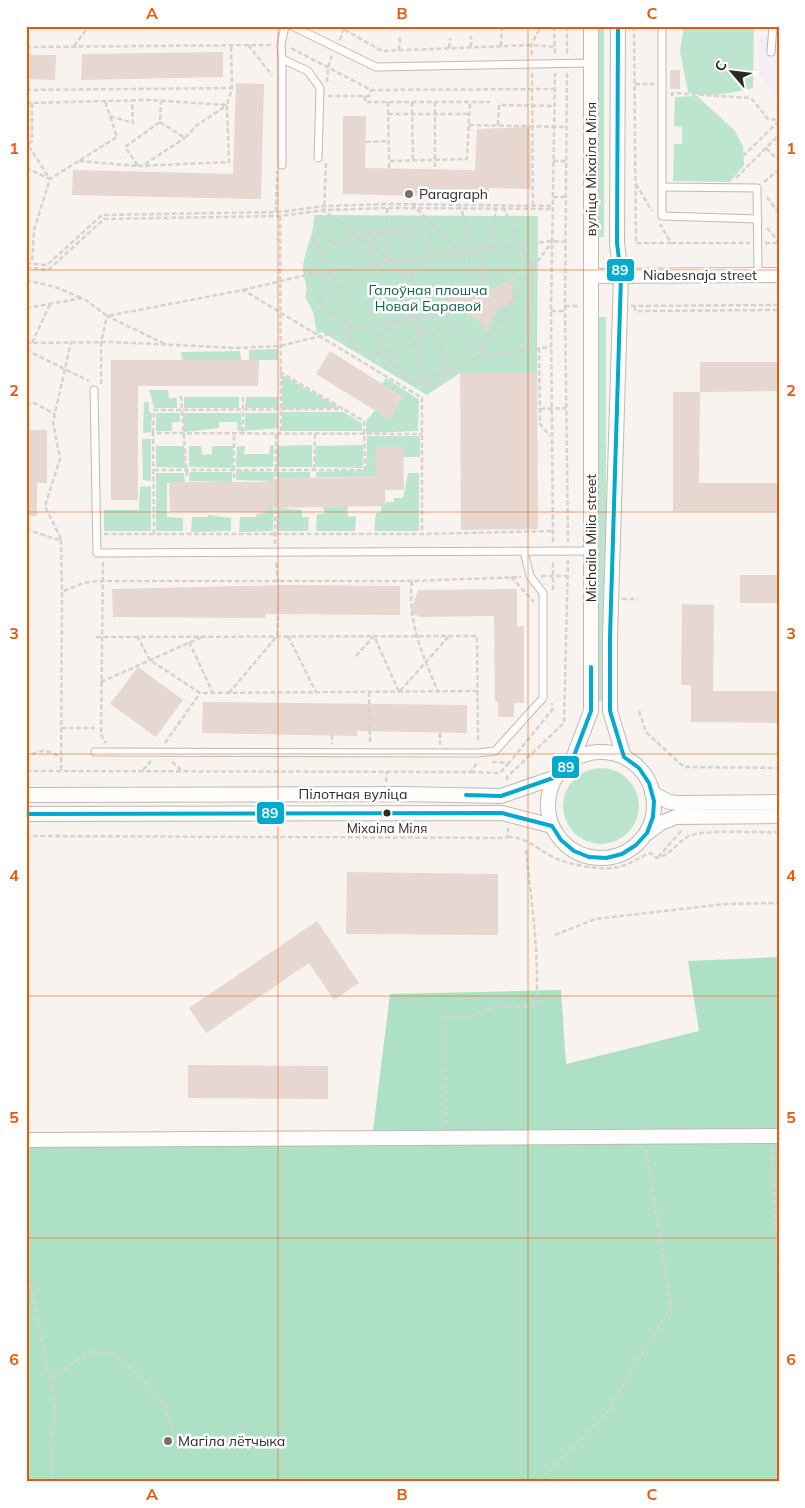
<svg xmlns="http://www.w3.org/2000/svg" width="805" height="1508" font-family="Mulish,sans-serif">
  <rect width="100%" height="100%" fill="#f8f3ee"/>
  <path fill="#f5ecf5" d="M759,35H779V100L758,73Z"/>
  <g fill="#bde4cf">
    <path d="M597,26H604V237H598Z"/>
    <path d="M684,26H754L753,88C737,92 703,99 688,92L680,51Z"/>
    <path d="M697,96L734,130L743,146L744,165L730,182L673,181L674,144H682V127L674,126L675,97Z"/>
    <path d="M314,215L538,216L537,373H460L427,395L322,332L317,334L313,312L305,297C309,285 302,277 303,266C305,248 315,232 314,215Z"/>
    <rect x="595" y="317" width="11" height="384"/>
    <path d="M278,349V360H249V350Z"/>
    <path d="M240,351L241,360H182L181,352Z"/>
    <path d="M282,375L340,408L282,409Z"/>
    <path d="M386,378L419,400L418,431L366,433V421L375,410L389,419L403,397L382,384Z"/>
    <path d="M149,390H168L169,398H177V408H154Z"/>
    <rect x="184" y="397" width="55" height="11"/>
    <path d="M246,397H278V408H245Z"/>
    <path d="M144,402H149V412L152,413L151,432L143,433Z"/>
    <path d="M282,412H344L362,423V431H282Z"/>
    <path d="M156,413H180V422H172V431H156Z"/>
    <path d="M183,413H241L242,431H238L237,422H219V428L184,432Z"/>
    <path d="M245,413H278V428L245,431Z"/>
    <path d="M367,436H420V457H403V447H376V477H316V472L366,470Z"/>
    <path d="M142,439H151V481L143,480Z"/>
    <path d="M274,445L273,467H236L237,446H245L244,454H269L270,446Z"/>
    <path d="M312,445V467H277V446Z"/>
    <path d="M363,445V468L315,467L316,446Z"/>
    <path d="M156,446H184L185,468L156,467Z"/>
    <path d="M189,446H201L202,455L212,454V446H233V468L189,467Z"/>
    <path d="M236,471L274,472L273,531L239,532L240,517H256L257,514L267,512V481L236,480Z"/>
    <path d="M189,472H232V482L189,481Z"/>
    <path d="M277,472H310V478H279L280,508L302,510V517H309L308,531H277Z"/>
    <path d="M156,473H184L185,482L167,483V517L183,518V531H156Z"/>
    <path d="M408,473H419V531H374L376,513L381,512V506H385L386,502H394V498H403Z"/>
    <path d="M151,486V531H104V510H139L140,487Z"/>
    <path d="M347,506L348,517L356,516L355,531H316L317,514H325L323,507Z"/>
    <path d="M208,515L231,518V531L191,532L192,517H208Z"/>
    <circle cx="601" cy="806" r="38"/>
  </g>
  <path fill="#aee0c6" d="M779,957V1482H26V1147L373,1131L390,994L561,990L566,1064L699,1031L688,961Z"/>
  <g fill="#e6d7d0">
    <path d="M223,52V77L81,80L82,54Z"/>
    <path d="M26,55H56L55,80L26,79Z"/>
    <rect x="670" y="70" width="10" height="19"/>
    <path d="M236,83L264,84L261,199L72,195L73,170L233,174Z"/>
    <path d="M343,116H366L365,168L475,170L477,129L530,127L531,189L489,188V198L343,194Z"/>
    <path d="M514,277L511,291L514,301L499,308L490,322L489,334L477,319L440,300L456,297L465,289L475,294L490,291Z"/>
    <path d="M330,351L403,397L389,419L316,374Z"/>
    <path d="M111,360H259L258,386H138V500H111Z"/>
    <path d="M700,362H779V391L700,392Z"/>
    <path d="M460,373H537L538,529L461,530Z"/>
    <path d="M673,392H700L699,483H779V511H673Z"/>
    <path d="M26,430H47V483H37V516H26Z"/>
    <path d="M375,447H403L404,490H385V506L267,508V512H170L169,482H279V478L376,477Z"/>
    <rect x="740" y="575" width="39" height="28"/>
    <path d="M284,585L400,586V615L265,614V618L113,617L112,589Z"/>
    <path d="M517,589V626H524V703H514V717H498V702L495,700L494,616L418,617V615H410L418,590Z"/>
    <path d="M682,604L714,605L713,691H779V723L691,722V685H681Z"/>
    <path d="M138,667L183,700L156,737L110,704Z"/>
    <path d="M203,702L467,705V733L357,731V736L202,733Z"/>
    <path d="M347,872L498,874V935L346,934Z"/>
    <path d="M317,921L359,983L334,1000L309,963L206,1033L189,1008Z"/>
    <path d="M188,1065L328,1066V1099L188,1098Z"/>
  </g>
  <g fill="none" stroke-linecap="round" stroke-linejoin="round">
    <defs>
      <g id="service">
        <path d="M285,26L281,45L282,59L308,71L320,88L318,158"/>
        <path d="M292,26L376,67L591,63"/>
        <path d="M662,26V216L758,219"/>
        <path d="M771,52L773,26"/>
        <path d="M282,59V165"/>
        <path d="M662,187L757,188L758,275"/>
        <path d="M94,390L97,553L591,551"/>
        <path d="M95,752L478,753L495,751L543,698V593L530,576L524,552"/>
      </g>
      <g id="minor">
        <path d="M618,26L617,243L621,276L610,637V711L624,757"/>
        <path d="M591,276L779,275"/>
        <circle cx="601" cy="805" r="53"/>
        <path d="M572,761L591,711V26"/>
        <path d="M652,793L669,802L678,803L779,802"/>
        <path d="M26,795L400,794L501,796L556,777"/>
        <path d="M26,814L502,813L552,826"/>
        <path d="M647,833L661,823L676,817L779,816"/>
        <path d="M26,1140L779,1136"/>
      </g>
    </defs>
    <use href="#service" stroke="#bebab6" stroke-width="9"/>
    <use href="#minor" stroke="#bebab6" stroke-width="16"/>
    <g stroke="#d5d3d1" stroke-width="2.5" stroke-dasharray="5 2.5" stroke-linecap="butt">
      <path d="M338,26L382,51L531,45L555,47"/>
      <path d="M554,26L555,55"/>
      <path d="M567,26V55"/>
      <path d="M634,26L636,243H671L660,224"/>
      <path d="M340,40L344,26"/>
      <path d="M248,45L272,75"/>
      <path d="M74,46L86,30V26"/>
      <path d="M501,46L502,28"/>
      <path d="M26,47L271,45"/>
      <path d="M471,47V36"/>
      <path d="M291,48L371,90L554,89"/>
      <path d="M449,48L450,38"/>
      <path d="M399,50L400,37"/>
      <path d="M532,55L531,45L541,26"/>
      <path d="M532,73L533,205"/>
      <path d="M567,73L565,306L568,542"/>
      <path d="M327,82L328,67L332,56"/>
      <path d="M635,84H654"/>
      <path d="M26,90L232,88"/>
      <path d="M328,96H369L371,90"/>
      <path d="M365,96V102H490"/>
      <path d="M672,96V93L751,98L768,119L779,120"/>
      <path d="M388,102L389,161L467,159L470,102"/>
      <path d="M412,102L413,160"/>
      <path d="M26,103L148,100L227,105L232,88L231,45"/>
      <path d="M32,103V141L28,145L50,179L117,137L105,101"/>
      <path d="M388,114H469"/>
      <path d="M110,116L133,123L132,101"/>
      <path d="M160,122L185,138L197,125L226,106"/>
      <path d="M469,125L567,127"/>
      <path d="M498,125L499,105L554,106"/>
      <path d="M366,142L389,141"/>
      <path d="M766,148L779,161"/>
      <path d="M743,156L779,121"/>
      <path d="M79,161L138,166L125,147L160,122L161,101"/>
      <path d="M553,161H566"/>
      <path d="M326,163L324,211L394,263L484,355L551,347"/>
      <path d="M145,164L185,138"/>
      <path d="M138,166L229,162L227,105"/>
      <path d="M435,167V102"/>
      <path d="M26,168L50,179L34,230L32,263"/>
      <path d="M389,168V161"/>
      <path d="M736,178L779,135"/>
      <path d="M764,182L779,169"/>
      <path d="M636,184L652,211"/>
      <path d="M553,197H566"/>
      <path d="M767,197L779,214"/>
      <path d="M412,204L461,253"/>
      <path d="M459,204L476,250"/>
      <path d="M503,207L532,269L528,349"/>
      <path d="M387,208L388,259"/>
      <path d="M276,212L277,171"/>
      <path d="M280,216L281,433"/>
      <path d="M767,228L779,242"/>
      <path d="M381,232L372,241L371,257C394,300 434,232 391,230C374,230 353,240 338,246L321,234H316L313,239L339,288L337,293L330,295L324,292L320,295C318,315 336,310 345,320C351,326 351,338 352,346C364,356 370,350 382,355C391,358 395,367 401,374C411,385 427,386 441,384C450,374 442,342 433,333H424C411,347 389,366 378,338L383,332L401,327L412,318L406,284L429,247L432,237L428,228L417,223L388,230"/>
      <path d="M671,243H750"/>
      <path d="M765,243H779"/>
      <path d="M491,249L496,209"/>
      <path d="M469,252V269L479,289L482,290L486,286C484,271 478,264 488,249"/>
      <path d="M26,263L47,265L102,215L280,212L325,206L387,204L552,206"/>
      <path d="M26,267L48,270L104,219L280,216L325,210L387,208L552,209"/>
      <path d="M26,280L55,287L82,298"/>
      <path d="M243,290L306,275L476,250L552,241L565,242"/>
      <path d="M565,306H578"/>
      <path d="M631,306L779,305"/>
      <path d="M635,306V311L779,310"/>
      <path d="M26,308L83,298L107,316L243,290L422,398V534"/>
      <path d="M551,311H564"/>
      <path d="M418,317V380"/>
      <path d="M26,343L113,342L236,348L280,346L350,329L444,312"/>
      <path d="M32,343L50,304"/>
      <path d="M539,348L540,424L550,436"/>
      <path d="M26,350L89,381"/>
      <path d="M481,350L532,269L552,242"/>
      <path d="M414,381L446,372L484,355"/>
      <path d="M101,384V343L107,316L167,345"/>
      <path d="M181,396L187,478"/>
      <path d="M243,397V433"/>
      <path d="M26,406L34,403L55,414"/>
      <path d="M540,409L566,408"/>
      <path d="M153,433L154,410L343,409"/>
      <path d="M314,469L315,433"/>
      <path d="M154,470H365L364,421L280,372"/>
      <path d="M234,478V433"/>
      <path d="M26,529L55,539H61L62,592"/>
      <path d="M104,534H422L553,531"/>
      <path d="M154,534L153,433L422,434"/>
      <path d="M61,539L45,506L60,459L53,422L71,342"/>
      <path d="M553,542L551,311L555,73"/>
      <path d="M275,544L276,433"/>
      <path d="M103,562L101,735L106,743"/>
      <path d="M541,576H567"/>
      <path d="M511,577L534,602"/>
      <path d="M412,581C407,622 423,655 438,692"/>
      <path d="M553,590V560"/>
      <path d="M622,599H638"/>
      <path d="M137,636L150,660L200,693L478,691"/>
      <path d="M288,636L316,692"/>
      <path d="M96,637L477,636L478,743"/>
      <path d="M189,642L213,693"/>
      <path d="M356,656L374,636L399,692L449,636"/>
      <path d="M101,682L202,637"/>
      <path d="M369,692L370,743"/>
      <path d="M229,693L277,636L279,592L276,561"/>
      <path d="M639,711L646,732L684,767L779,768"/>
      <path d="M61,728H95"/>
      <path d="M440,733V745"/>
      <path d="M332,735V744"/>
      <path d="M165,743L200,693"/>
      <path d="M26,759C39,748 48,749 61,758"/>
      <path d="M172,762L181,770"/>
      <path d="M492,762L509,763L552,710V703"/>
      <path d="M61,770L62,592L83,583L97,581H412L521,577"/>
      <path d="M143,770L151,761"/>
      <path d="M26,771L471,772L477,763"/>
      <path d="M471,772L500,773L509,763"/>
      <path d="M507,780V777L564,723L568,560"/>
      <path d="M386,782L387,771"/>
      <path d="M508,837C527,837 537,849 553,857C568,865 607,872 622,866C632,863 640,857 650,853L657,858C671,855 677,842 689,836C704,829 760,833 779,832"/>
      <path d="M26,839L32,836L503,838L508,837V828"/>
      <path d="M658,857L683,829"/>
      <path d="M555,935L595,919L725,904L779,903"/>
      <path d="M446,1125L445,1017H468L496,1006H536C540,954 531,901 526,850"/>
      <path d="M772,1147L779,1293"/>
      <path d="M26,1279L31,1288L56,1409L51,1441L52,1482"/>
      <path d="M51,1379L88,1352L112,1354L141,1376L165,1405L173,1433"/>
      <path d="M538,1482L605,1415L671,1307L646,1149"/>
    </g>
    <use href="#service" stroke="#fefdfc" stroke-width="7"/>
    <use href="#minor" stroke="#fefdfc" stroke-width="14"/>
    <defs>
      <g id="bus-1">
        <path d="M466,795L501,796L556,777L572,761L591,711V667"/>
        <path d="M26,814L502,813L552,826L561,840L574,851L589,857L606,858L622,854L636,845L647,833L653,817L654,801L649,783L639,768L624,757L610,711V637L621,276L617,243L618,26"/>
      </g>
    </defs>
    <use href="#bus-1" stroke="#fff" stroke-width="8"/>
    <use href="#bus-1" stroke="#00a9ce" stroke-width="4"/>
  </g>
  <path fill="none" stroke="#e8590c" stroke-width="1" stroke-opacity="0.55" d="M278,26V1482M528,26V1482M26,270H779M26,512H779M26,754H779M26,996H779M26,1238H779"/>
  <g fill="#74706c" stroke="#fff" stroke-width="2">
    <circle cx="409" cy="194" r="5"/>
    <circle cx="168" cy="1441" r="5"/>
  </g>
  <circle fill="#2d2926" stroke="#fff" stroke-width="2" cx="387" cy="813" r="4.5"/>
  <g text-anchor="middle" stroke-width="5" stroke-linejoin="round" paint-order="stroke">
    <g font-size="13" fill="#2d2926" stroke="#fff">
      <text x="387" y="833">Міхаіла Міля</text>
    </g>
    <g font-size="14" fill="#2d2926" stroke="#fff">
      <text transform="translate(591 169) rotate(-90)" y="5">вуліца Міхаіла Міля</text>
      <text x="700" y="280">Niabesnaja street</text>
      <text transform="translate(591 538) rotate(-90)" y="5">Michaila Milia street</text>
      <text x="353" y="799">Пілотная вуліца</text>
    </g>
    <g font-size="14" fill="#2d2926" stroke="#fff" text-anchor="start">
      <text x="419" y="199">Paragraph</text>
      <text x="178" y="1446">Магіла лётчыка</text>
    </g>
    <g font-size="14" fill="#176045" stroke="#fff">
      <text x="428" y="295">Галоўная плошча<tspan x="428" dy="16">Новай Баравой</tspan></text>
    </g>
  </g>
  <g stroke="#fff" stroke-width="2">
    <rect x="606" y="258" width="29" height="24" rx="5" fill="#00a9ce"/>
    <rect x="551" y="755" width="29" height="24" rx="5" fill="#00a9ce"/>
    <rect x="256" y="801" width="29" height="24" rx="5" fill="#00a9ce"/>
  </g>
  <g font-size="14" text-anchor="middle" font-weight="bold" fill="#fff">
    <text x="620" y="275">89</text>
    <text x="566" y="772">89</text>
    <text x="270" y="818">89</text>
  </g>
  <rect width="805" height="1508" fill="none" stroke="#ffffff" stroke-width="55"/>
  <g transform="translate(732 72) rotate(298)" stroke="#ffffff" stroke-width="4" paint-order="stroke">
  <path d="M0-4L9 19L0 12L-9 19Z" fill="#2d2926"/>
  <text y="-8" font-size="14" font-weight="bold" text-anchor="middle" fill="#2d2926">С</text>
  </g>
  <rect x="28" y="28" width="750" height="1452" fill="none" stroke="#e8590c" stroke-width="2"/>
  <g font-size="16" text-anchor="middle" font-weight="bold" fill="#e8590c">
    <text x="152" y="19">A</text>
    <text x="402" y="19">B</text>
    <text x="652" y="19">C</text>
    <text x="14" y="154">1</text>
    <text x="791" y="154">1</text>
    <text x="14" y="396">2</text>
    <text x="791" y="396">2</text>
    <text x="14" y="639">3</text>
    <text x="791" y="639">3</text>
    <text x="14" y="881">4</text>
    <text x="791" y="881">4</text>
    <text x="14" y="1123">5</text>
    <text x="791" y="1123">5</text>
    <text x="14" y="1365">6</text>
    <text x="791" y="1365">6</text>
    <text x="152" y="1500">A</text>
    <text x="402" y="1500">B</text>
    <text x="652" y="1500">C</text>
  </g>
</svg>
